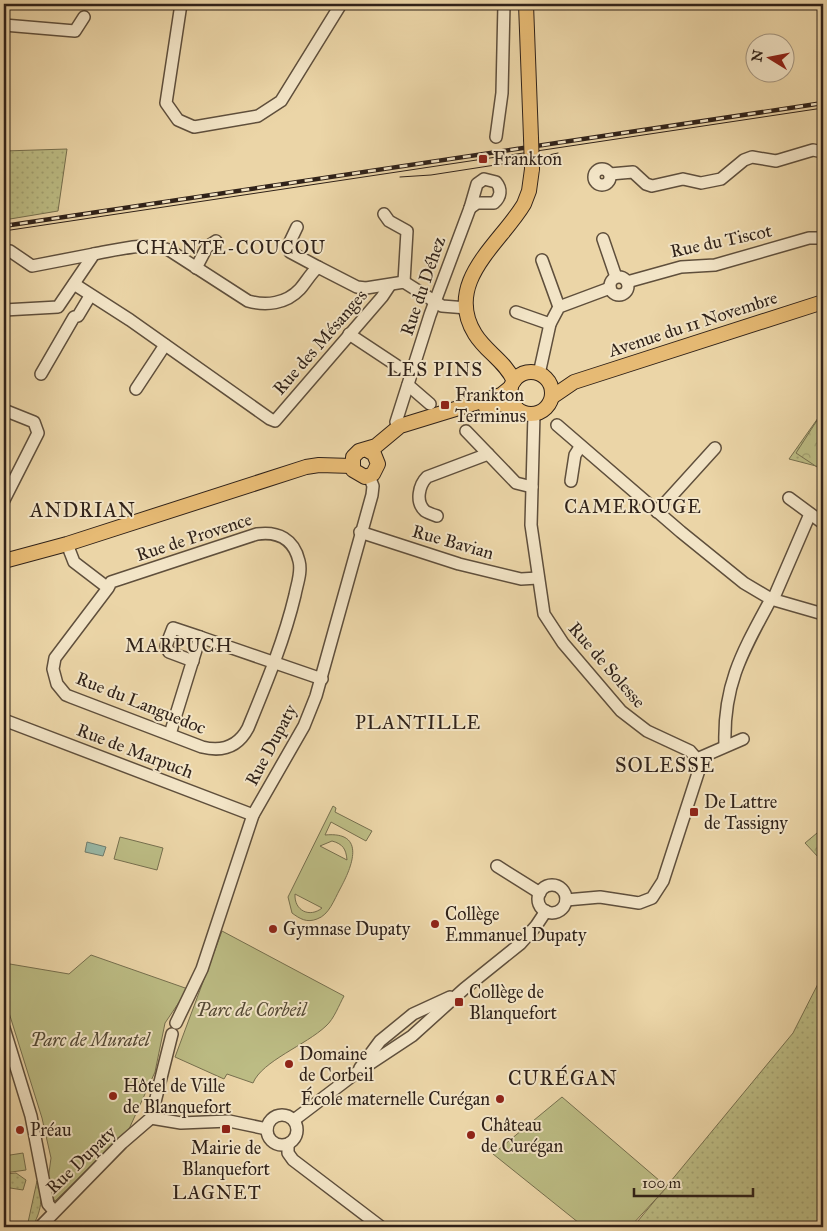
<svg xmlns="http://www.w3.org/2000/svg" width="827" height="1231" font-family="'IM FELL Great Primer',serif">
  <defs>
    <pattern id="grass-dots" width="8" height="8" patternUnits="userSpaceOnUse" patternTransform="scale(1.25)"><rect width="8" height="8" fill="#bcbc84"/><path d="M2 2h.1M6 6h.1" fill="none" stroke="#a2a171" stroke-width="1.8" stroke-linecap="round"/></pattern>
    <pattern id="forest-crowns" width="20" height="18" patternUnits="userSpaceOnUse" patternTransform="scale(1.25)"><rect width="20" height="18" fill="#bcbc84"/><path d="M2 6a3 3 0 1 1 6 0M12 15a3 3 0 1 1 6 0" fill="none" stroke="#a2a171"/></pattern>
    <pattern id="water-ripples" width="26" height="14" patternUnits="userSpaceOnUse" patternTransform="scale(1.25)"><rect width="26" height="14" fill="#98b9a8"/><path d="M2 4q2-2 4 0t4 0M15 11q2-2 4 0t4 0" fill="none" stroke="#7c9688"/></pattern>
  </defs>
  <rect width="100%" height="100%" fill="#ebd5a7"/>
  <filter id="stains"><feTurbulence type="fractalNoise" baseFrequency=".004" numOctaves="4"/><feColorMatrix values="0 0 0 0 .2 0 0 0 0 .09 0 0 0 0 .02 0 0 0 .5 -.17"/></filter>
  <radialGradient id="worn" r=".72"><stop offset=".6" stop-color="#630" stop-opacity="0"/><stop offset="1" stop-color="#630" stop-opacity=".3"/></radialGradient>
  <g fill="url(#grass-dots)" stroke="#766f4e">
    <path d="M67,149L58,211L4,220V151Z"/>
    <path d="M823,411V472L816,466L789,459Z"/>
    <path d="M823,974V1227H691L673,1222L668,1227H633L793,1033Z"/>
    <path d="M16,1173L26,1180L23,1190L4,1187V1174Z"/>
    <path d="M37,1181C44,1196 41,1213 32,1227H27Z"/>
  </g>
  <g fill="url(#forest-crowns)" stroke="#766f4e">
    <path d="M823,411V471L796,453Z"/>
    <path d="M823,828V885L819,858L805,843Z"/>
  </g>
  <g fill="#bcbc84" stroke="#766f4e" fill-rule="evenodd">
    <path d="M333,806L336,808L335,812L372,831L366,841L331,822L325,835C367,831 352,867 340,889C334,900 329,915 317,919C307,923 300,919 292,913L288,897ZM332,841C343,844 346,849 347,860L320,846ZM295,894L322,908C310,918 294,911 295,894Z"/>
    <path d="M120,837L163,848L157,870L114,859Z"/>
    <path d="M222,931L344,996C339,1005 334,1019 326,1026C306,1045 262,1061 253,1083L227,1074L224,1079L175,1057Z"/>
    <path d="M91,955L188,989L165,1023L155,1072L129,1129L55,1201L51,1196L48,1180L51,1158L42,1118L5,1000L4,963L69,974Z"/>
    <path d="M562,1097L667,1187L630,1227H584L493,1154Z"/>
    <path d="M23,1153L26,1170L4,1173V1156Z"/>
  </g>
  <path fill="url(#water-ripples)" stroke="#6e7d6f" d="M87,842L106,847L103,856L85,852Z"/>
  <g fill="none" stroke-linecap="round" stroke-linejoin="round">
    <defs>
      <g id="minor">
        <path d="M181,4L166,103L178,120L194,127L258,116L281,101L341,4"/>
        <path d="M4,25L75,31L84,17"/>
        <path d="M496,137L502,93L504,4"/>
        <circle cx="602" cy="177" r="8"/>
        <path d="M610,174L633,172L646,184L652,186L683,179L701,183L721,179L744,160L752,157L776,161L813,150L823,152"/>
        <path d="M484,179L496,182C502,189 501,197 494,203H477L470,208L477,184Z"/>
        <path d="M384,214L389,221L407,231L404,282"/>
        <path d="M297,227L287,248L290,252L318,267"/>
        <path d="M603,239L616,277"/>
        <path d="M10,251L32,266L94,254"/>
        <path d="M542,260L559,307"/>
        <path d="M196,268L207,247L216,241"/>
        <circle cx="619" cy="286" r="9"/>
        <path d="M627,282L681,267L715,265L809,238H823"/>
        <path d="M74,284L130,320L270,419L275,421L382,297L390,285"/>
        <path d="M4,310L58,307L94,254C117,250 146,241 169,250L248,301C266,306 286,304 300,289C306,282 311,273 318,267L357,287L366,288L404,282L442,306L467,308"/>
        <path d="M516,312L550,324"/>
        <path d="M349,334L411,375"/>
        <path d="M41,374L74,317L78,316L90,296"/>
        <path d="M539,374L550,324L559,307L610,288"/>
        <path d="M408,385L430,404"/>
        <path d="M136,389L165,345"/>
        <path d="M4,410L34,422L38,433L4,500"/>
        <path d="M534,414L531,525L544,614L563,643L621,711L647,731L690,751L697,759L699,770L663,881L652,898L639,903L600,897L566,900"/>
        <path d="M396,422L430,315L470,208"/>
        <path d="M557,425L681,532L744,583L771,599C743,651 723,684 725,745"/>
        <path d="M466,431L516,483L532,487"/>
        <path d="M571,481L575,455L580,447"/>
        <path d="M789,498L823,523"/>
        <path d="M657,512L715,448"/>
        <path d="M810,514L775,595L771,599L823,614"/>
        <path d="M437,516C434,515 428,513 425,511C415,502 419,485 427,477L488,454"/>
        <path d="M360,532L459,564L521,579L538,578"/>
        <path d="M67,544L74,562L108,588L111,582L257,534C278,531 294,539 299,561C302,572 297,584 295,595C284,641 266,684 248,728C238,747 222,752 202,747L71,697L66,695L57,684L53,669L55,658L108,588"/>
        <path d="M193,661L169,652L166,646L173,628L200,637"/>
        <path d="M4,720L253,815"/>
        <path d="M170,734L200,637L322,679"/>
        <path d="M697,759L743,739"/>
        <path d="M497,866L540,893"/>
        <circle cx="552" cy="899" r="14"/>
        <path d="M176,1023L202,969L253,815L304,726L316,696L372,495L373,486L369,476"/>
        <path d="M4,1028L31,1116L48,1204L54,1211"/>
        <path d="M360,1068L380,1041L413,1014L450,997"/>
        <circle cx="282" cy="1130" r="15"/>
        <path d="M151,1118L181,1123L229,1121L267,1129"/>
        <path d="M294,1120L356,1073L412,1036L464,989L520,944L536,926L546,911"/>
        <path d="M288,1144V1153L293,1160L381,1227"/>
        <path d="M40,1227L122,1143L151,1118L172,1034"/>
      </g>
      <g id="major">
        <path d="M526,4L531,138"/>
        <circle cx="531" cy="393" r="21"/>
        <path d="M514,381C505,361 486,352 475,334C443,282 501,243 524,204L529,191L532,169"/>
        <path d="M552,397L574,382L823,302"/>
        <path d="M486,408L502,404L517,409"/>
        <path d="M367,450L374,454L378,464L373,474L365,477L353,470V457L359,451L376,446L400,426L501,395L511,387"/>
        <path d="M4,561L67,544L306,467L319,465L352,466"/>
      </g>
    </defs>
    <use href="#minor" stroke="#5f4f3c" stroke-width="14"/>
    <use href="#major" stroke="#302219" stroke-width="16"/>
    <use href="#minor" stroke="#f2e4c6" stroke-width="11"/>
    <use href="#major" stroke="#e6ba74" stroke-width="14"/>
    <g stroke="#302219" stroke-width="1">
      <path d="M400,177L431,175L521,161L558,153"/>
      <path d="M4,231L823,108"/>
    </g>
    <defs>
      <path id="rail" d="M4,226L823,103"/>
    </defs>
    <use href="#rail" stroke="#302219" stroke-width="4.5"/>
    <use href="#rail" stroke="#f2e4c6" stroke-width="2.5" stroke-dasharray="8" stroke-linecap="butt"/>
    <defs>
      <path id="major-bridge" d="M531,138L532,169"/>
    </defs>
    <use href="#major-bridge" stroke="#302219" stroke-width="16" stroke-linecap="butt"/>
    <use href="#major-bridge" stroke="#e6ba74" stroke-width="14"/>
  </g>
  <g fill="#8f2418" stroke="#f2e4c6" stroke-width="2">
    <rect x="478" y="154" width="10" height="10" rx="2.5"/>
    <rect x="440" y="400" width="10" height="10" rx="2.5"/>
    <rect x="689" y="807" width="10" height="10" rx="2.5"/>
    <circle cx="435" cy="924" r="5"/>
    <circle cx="273" cy="929" r="5"/>
    <rect x="454" y="997" width="10" height="10" rx="2.5"/>
    <circle cx="289" cy="1064" r="5"/>
    <circle cx="113" cy="1096" r="5"/>
    <circle cx="500" cy="1099" r="5"/>
    <rect x="221" y="1124" width="10" height="10" rx="2.5"/>
    <circle cx="20" cy="1130" r="5"/>
    <circle cx="471" cy="1135" r="5"/>
  </g>
  <g text-anchor="middle" stroke-width="4" stroke-linejoin="round" paint-order="stroke">
    <g font-size="18" fill="#302219" stroke="#f2e4c6" text-anchor="start">
      <text x="493" y="165">Frankton</text>
      <text x="455" y="401">Frankton<tspan x="455" dy="21">Terminus</tspan></text>
      <text x="704" y="808">De Lattre<tspan x="704" dy="21">de Tassigny</tspan></text>
      <text x="445" y="920">Collège<tspan x="445" dy="21">Emmanuel Dupaty</tspan></text>
      <text x="283" y="935">Gymnase Dupaty</text>
      <text x="469" y="998">Collège de<tspan x="469" dy="21">Blanquefort</tspan></text>
      <text x="299" y="1060">Domaine<tspan x="299" dy="21">de Corbeil</tspan></text>
      <text x="123" y="1092">Hôtel de Ville<tspan x="123" dy="21">de Blanquefort</tspan></text>
      <text x="490" y="1105" text-anchor="end">École maternelle Curégan</text>
      <text x="481" y="1131">Château<tspan x="481" dy="21">de Curégan</tspan></text>
      <text x="30" y="1136">Préau</text>
      <text x="226" y="1154" text-anchor="middle">Mairie de<tspan x="226" dy="21">Blanquefort</tspan></text>
    </g>
    <g font-size="18" fill="#302219" stroke="#f2e4c6">
      <text transform="translate(721 241) rotate(-12)" y="6">Rue du Tiscot</text>
      <text transform="translate(423 286) rotate(-71)" y="6">Rue du Déhez</text>
      <text transform="translate(693 324) rotate(-18)" y="6">Avenue du 11 Novembre</text>
      <text transform="translate(320 342) rotate(-49)" y="6">Rue des Mésanges</text>
      <text transform="translate(194 537) rotate(-18)" y="6">Rue de Provence</text>
      <text transform="translate(453 542) rotate(16)" y="6">Rue Bavian</text>
      <text transform="translate(607 665) rotate(49)" y="6">Rue de Solesse</text>
      <text transform="translate(141 703) rotate(22)" y="6">Rue du Languedoc</text>
      <text transform="translate(271 745) rotate(-62)" y="6">Rue Dupaty</text>
      <text transform="translate(135 751) rotate(21)" y="6">Rue de Marpuch</text>
      <text transform="translate(81 1160) rotate(-44)" y="6">Rue Dupaty</text>
    </g>
    <g font-size="18" font-style="italic" fill="#534834" stroke="#f2e4c6">
      <text x="251" y="1016">Parc de Corbeil</text>
      <text x="90" y="1046">Parc de Muratel</text>
    </g>
    <g font-size="19" letter-spacing="1" fill="#302219" stroke="#f2e4c6">
      <text x="231" y="254">CHANTE-COUCOU</text>
      <text x="435" y="376">LES PINS</text>
      <text x="633" y="513">CAMEROUGE</text>
      <text x="179" y="652">MARPUCH</text>
      <text x="418" y="729">PLANTILLE</text>
      <text x="217" y="1199">LAGNET</text>
    </g>
    <g font-size="20" letter-spacing="1" fill="#302219" stroke="#f2e4c6">
      <text x="83" y="517">ANDRIAN</text>
      <text x="665" y="772">SOLESSE</text>
      <text x="563" y="1085">CURÉGAN</text>
    </g>
  </g>
  <rect width="827" height="1231" fill="none" stroke="#ebd5a7" stroke-width="20"/>
  <rect x="5" y="5" width="817" height="1221" fill="none" stroke="#302219" stroke-width="2.5"/>
  <rect x="10" y="10" width="807" height="1211" fill="none" stroke="#302219"/>
  <g transform="translate(770 58) rotate(280)"><circle r="24" fill="#f2e4c6" stroke="#a49681"/>
  <path d="M0-4L9 19L0 12L-9 19Z" fill="#8f2418"/>
  <text y="-8" font-size="14" font-weight="bold" text-anchor="middle" fill="#302219">N</text>
  </g>
  <path d="M634 1188v8h119v-8" fill="none" stroke="#302219" stroke-width="2.5"/>
  <text x="642" y="1188" font-size="15" fill="#302219" stroke="#f2e4c6" stroke-width="4" paint-order="stroke">100 m</text>
  <rect width="100%" height="100%" filter="url(#stains)"/>
  <rect width="100%" height="100%" fill="url(#worn)"/>
</svg>
